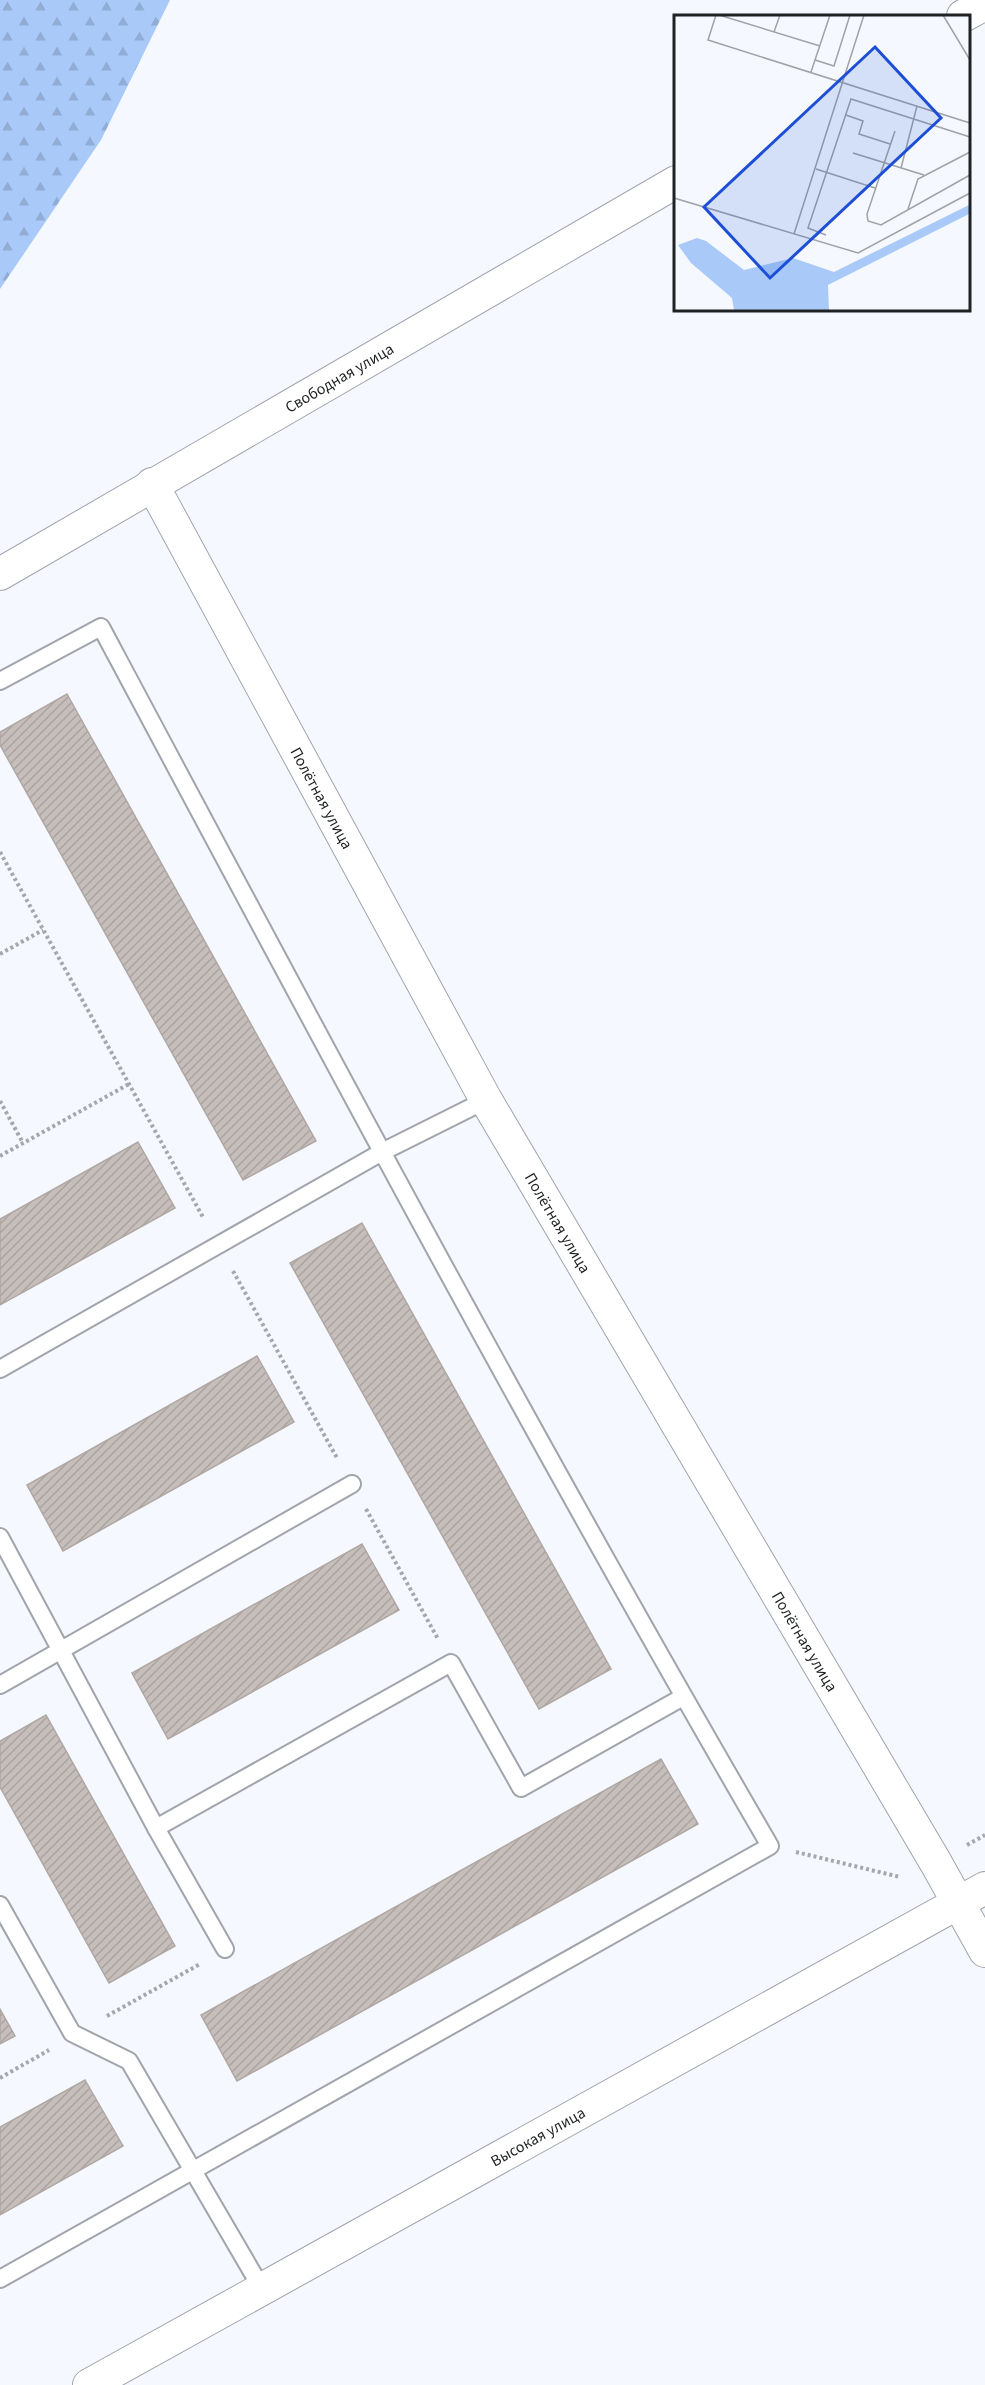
<svg xmlns="http://www.w3.org/2000/svg" width="985" height="2385" font-family="'Source Sans 3',sans-serif">
  <defs>
    <pattern id="forest-firs" width="22" height="20" patternUnits="userSpaceOnUse" patternTransform="scale(1.5)"><rect width="22" height="20" fill="#a9caf9"/><path d="M5 1l3.5 6h-7zM16 11l3.5 6h-7z" fill="#91add5"/></pattern>
    <pattern id="building-hatch" width="6" height="6" patternUnits="userSpaceOnUse" patternTransform="scale(1.5)"><rect width="6" height="6" fill="#c6beba"/><path d="M-1 1l2-2M0 6l6-6M5 7l2-2" fill="none" stroke="#aaa3a0"/></pattern>
  </defs>
  <rect width="100%" height="100%" fill="#f5f8fe"/>
  <path fill="url(#forest-firs)" d="M0,0H170L101,140L0,289Z"/>
  <g fill="url(#building-hatch)" stroke="#afa7a3" stroke-width="1.5">
    <path d="M67,694L316,1141L243,1180L0,745V732Z"/>
    <path d="M138,1142L175,1208L0,1305V1219Z"/>
    <path d="M362,1223L611,1669L539,1709L290,1263Z"/>
    <path d="M257,1356L294,1422L63,1551L27,1485Z"/>
    <path d="M362,1544L399,1610L168,1739L132,1673Z"/>
    <path d="M46,1715L175,1946L109,1983L0,1787V1741Z"/>
    <path d="M661,1759L698,1824L237,2081L201,2015Z"/>
    <path d="M0,2009L15,2036L0,2044Z"/>
    <path d="M85,2080L123,2146L0,2215V2127Z"/>
  </g>
  <g fill="none" stroke-linecap="round" stroke-linejoin="round">
    <defs>
      <g id="lane">
        <path d="M0,681L101,627C319,1036 537,1446 770,1846L0,2279"/>
        <path d="M0,1369L382,1152L486,1100"/>
        <path d="M0,1537L156,1828L225,1949"/>
        <path d="M0,1685L352,1484"/>
        <path d="M156,1828L451,1663L521,1788L683,1697"/>
        <path d="M0,1905L72,2033L129,2061L262,2289"/>
      </g>
      <g id="street">
        <path d="M963,16L985,4"/>
        <path id="s1" d="M152,484L486,1100L936,1863L985,1951"/>
        <path id="s2" d="M0,574L676,182"/>
        <path id="s3" d="M89,2385L985,1888"/>
      </g>
    </defs>
    <use href="#lane" stroke="#a0a4ab" stroke-width="20"/>
    <use href="#street" stroke="#a0a4ab" stroke-width="34"/>
    <g stroke="#a4a7ab" stroke-width="4" stroke-dasharray="3 3" stroke-linecap="butt">
      <path d="M0,852L204,1219"/>
      <path d="M0,954L43,930"/>
      <path d="M0,1101L23,1143"/>
      <path d="M0,1156L129,1084"/>
      <path d="M233,1271L337,1458"/>
      <path d="M366,1509L438,1639"/>
      <path d="M967,1845L985,1835"/>
      <path d="M796,1852L900,1877"/>
      <path d="M107,2016L200,1964"/>
      <path d="M0,2078L49,2050"/>
    </g>
    <use href="#lane" stroke="#fff" stroke-width="16"/>
    <use href="#street" stroke="#fff" stroke-width="32"/>
  </g>
  <g text-anchor="middle" stroke-width="4.5" stroke-linejoin="round" paint-order="stroke">
    <g font-size="16" fill="#1f2123" stroke="#fff">
      <text dy="6" stroke="none"><textPath href="#s2" startOffset="392">Свободная улица</textPath></text>
      <text dy="6" stroke="none"><textPath href="#s1" startOffset="357">Полётная улица</textPath></text>
      <text dy="6" stroke="none"><textPath href="#s1" startOffset="843">Полётная улица</textPath></text>
      <text dy="6" stroke="none"><textPath href="#s1" startOffset="1329">Полётная улица</textPath></text>
      <text dy="6" stroke="none"><textPath href="#s3" startOffset="513">Высокая улица</textPath></text>
    </g>
  </g>
  <g transform="translate(674 15)">
    <rect width="296" height="296" fill="#f5f8fe"/>
    <path d="M295,190V199L154,270L155,295H60L58,283L17,248L4,230L23,223L32,226L70,255L119,243L160,257Z" fill="#a9caf9"/>
    <path fill="none" stroke="#9fa2a6" stroke-width="1.5" d="M42,0L34,25L296,108M45,0L146,31M269,0L296,45M100,17L106,0M141,45L160,51L176,0M137,57L156,0M172,100L189,106L185,119L216,129M221,116L193,199L194,206L207,210L296,160M179,138L250,160M227,153L243,91M142,154L201,173M0,183L184,238L296,178M234,194L244,164L296,137M120,219L190,0M152,220L134,213L177,84L296,122"/>
    <path fill="#1d4ed8" fill-opacity="0.15" stroke="#1d4ed8" stroke-width="3" d="M201,32L267,103L96,263L30,192Z"/>
    <rect width="296" height="296" fill="none" stroke="#1f2123" stroke-width="3"/>
  </g>
</svg>
